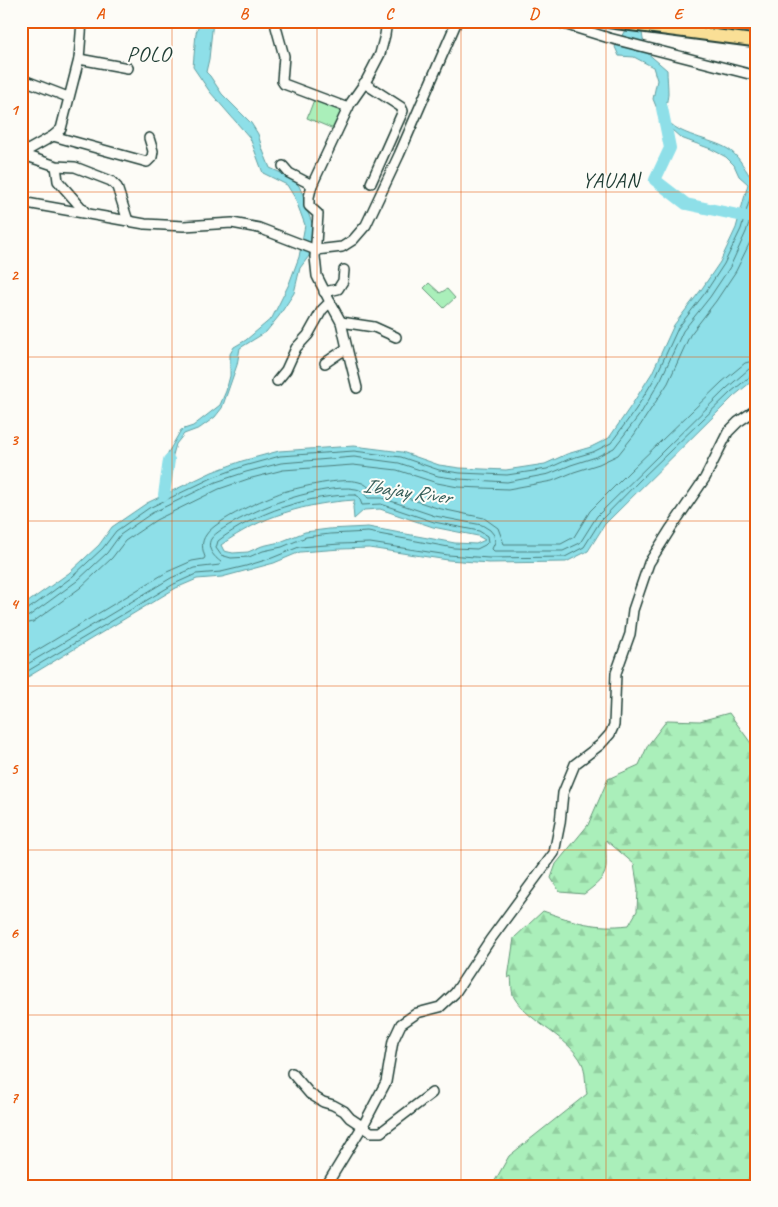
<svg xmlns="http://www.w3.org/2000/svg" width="778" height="1207" font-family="Caveat,sans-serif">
  <defs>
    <pattern id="forest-firs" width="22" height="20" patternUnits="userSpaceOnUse" patternTransform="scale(1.25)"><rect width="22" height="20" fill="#aaefba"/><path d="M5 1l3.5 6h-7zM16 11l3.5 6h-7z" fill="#92cea0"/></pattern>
  </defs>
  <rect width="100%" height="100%" fill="#fdfcf7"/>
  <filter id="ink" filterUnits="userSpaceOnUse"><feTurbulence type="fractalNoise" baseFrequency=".02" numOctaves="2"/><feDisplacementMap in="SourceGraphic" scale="10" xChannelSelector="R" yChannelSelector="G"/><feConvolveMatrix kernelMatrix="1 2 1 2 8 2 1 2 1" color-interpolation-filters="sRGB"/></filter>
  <g filter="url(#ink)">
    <g fill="#aaefba" stroke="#649677">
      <path d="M315,97L345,110L336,130L307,118Z"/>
      <path d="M429,283L440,293L447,289L455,298L444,308L424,288Z"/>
    </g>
    <path fill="url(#forest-firs)" stroke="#649677" d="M729,713L753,746L757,754V1186H492L509,1156L587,1094C585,1085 586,1071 582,1063C569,1037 530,1023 515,999C511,994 512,983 511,976L508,978L514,938L543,911C575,922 595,929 629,925L637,911L638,889L634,864L606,840C605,873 612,873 584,894L560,892L551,878L556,864L588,825L608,779L639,765L648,745L667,720L700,721Z"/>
    <g fill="#8edfe8" stroke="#629ea0" fill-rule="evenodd">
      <path d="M200,21H213L209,59L206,72L210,76L222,94L251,123L258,134L262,148L270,168L290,177L299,186L303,195L306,208L313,225L309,256L300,268L294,293L279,316L266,332L240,348L237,365L222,408L215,417L200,428L184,434L176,444L167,477L165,478V458L181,430L193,426L220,405L226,391L230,376V354L234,347L246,340L272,318L289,284L299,257L305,225L295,198L287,185L263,173L250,138L210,92L193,67L196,33Z"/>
      <path d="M627,21H640L645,51L667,70C667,77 668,85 668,93C668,101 663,111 667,119C676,135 712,139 728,149C738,155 743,166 750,176C755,159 753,141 757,123V377L734,396L605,524L588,551L566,562L489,563L448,560L369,548L341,549L300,552L274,563L222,577L197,579L176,588L21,681V607L69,573L99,545L112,527L147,503L212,472L242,461L279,451L354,446L402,452L439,465L460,468L506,470L545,464L567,454L591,447L609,438L631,406L652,373L674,325L701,290L720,262L736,228L748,184L739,176L734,165L726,157L711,149L681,138L662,121L653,99L657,80L653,67L634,57L619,56L615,47L624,32ZM355,500L353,507L354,519L364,510L380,509L433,527L478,536L485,540L476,544L455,543L368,527L329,529L305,532L280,542L262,546L248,552L233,553L224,551L221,545C261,516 306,503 355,500Z"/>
    </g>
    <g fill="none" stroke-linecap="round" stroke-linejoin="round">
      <g stroke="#4b7e7c" stroke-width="1">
        <path d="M356,495L359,497L362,505L381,504L434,522L479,531L487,536L488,542L485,545L477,549L454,548L368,532L330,534L306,537L282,547L263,551L249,557L231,558L221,555L216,548L218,541C254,513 310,494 356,495Z"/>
        <path d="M21,611H25L37,603L72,577L103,548L116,531L149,508L214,477L244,466L280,456L354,451L401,457L439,470L460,473L507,475L547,469L569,459L593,452L611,443L636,409L656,376L678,328L705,293L724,264L741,229L751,195L753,185L752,179L757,169"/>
        <path d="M21,618L29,616L77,581L107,553L120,535L152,513L216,482L246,472L281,463L354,457L399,463L438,476L459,479L507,482L549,474L571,465L596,457L614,448L641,413L661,379L683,331L710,297L730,267L746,232L757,198"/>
        <path d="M21,625L33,622L80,588L112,558L125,541L156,520L219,489L248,479L283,470L353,465L397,470L437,483L458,487L508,489L552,481L574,472L599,464L618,455L634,435L668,383L690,335L716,301L736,271L753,236L757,224"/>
        <path d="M21,660L167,572L192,561L204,559L205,557C202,549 201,542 206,535C215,520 266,498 283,492C301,487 342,477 359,482C365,483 368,487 372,490H384L437,508L484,518L498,528L504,544H561L574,537L590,511L630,471L722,382L745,363L757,360"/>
        <path d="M21,668L171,578L194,568L220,565L221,562C214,557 206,548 211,539C218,527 270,504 285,500C302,494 339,485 356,489C362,490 364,494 368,498H382L435,516L482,525L490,530L494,535L495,542L492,549L494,551H563L580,543L597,516L727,388L749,369L757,367"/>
        <path d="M21,675L174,584L196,574L221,572L246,566L272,558L299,547L340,544L370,543L448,555L489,558L565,557L584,547L601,520L639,481L731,392L752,375L757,374"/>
      </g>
      <g stroke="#8edfe8" stroke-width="12">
        <path d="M662,108L670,148L655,180L686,204L757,219"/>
        <path d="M164,495L169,460"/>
      </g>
      <defs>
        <g id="minor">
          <path d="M276,21V27L284,56L282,81L284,84L348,108"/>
          <path d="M554,21L609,38L757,76"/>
          <path d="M79,59L128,68"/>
          <path d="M21,79L68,97"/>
          <path d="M364,83L401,107L403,111L371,183"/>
          <path d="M53,136L147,162L152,157L153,151L149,138"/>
          <path d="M21,154L53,136L61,129L79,59L82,21"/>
          <path d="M21,154L56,166L75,167L111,181L117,187L128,221"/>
          <path d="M56,166L58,181L86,213"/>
          <path d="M283,166L289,173L312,185"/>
          <path d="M21,202L145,224L184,226L232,223L259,228L316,250L342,247L353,240L366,225L399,155L457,21"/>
          <path d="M324,292L338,289L343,281L344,270"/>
          <path d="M341,322L374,327L396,337"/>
          <path d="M347,348L357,388"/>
          <path d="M325,363L347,348L341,322L330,302"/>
          <path d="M277,381L286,370L296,348L308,335L322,310L330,302L317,276L315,257L318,214L309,206V197L312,185L350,104L366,81L380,54L385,35L387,21"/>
          <path d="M292,1073L310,1094L323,1102L333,1105L344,1111L350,1118L371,1132H381L432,1093"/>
          <path d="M326,1186L365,1122L386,1082L393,1041L401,1024L417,1013L440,1007L455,993L490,940L554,853L560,823L563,793L575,764L600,745L610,734L614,725L616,673L630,634L633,610L649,563L671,528L705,478L728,432L738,422L757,409"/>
        </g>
        <path id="major" d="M604,21L757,41"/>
      </defs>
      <use href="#minor" stroke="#1f3d34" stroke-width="12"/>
      <use href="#major" stroke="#1f3d34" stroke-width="15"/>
      <use href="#minor" stroke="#fdfcf7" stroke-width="9"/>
      <use href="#major" stroke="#fadf96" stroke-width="11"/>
    </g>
  </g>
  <path fill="none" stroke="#e8590c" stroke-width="1" stroke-opacity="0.55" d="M172,21V1186M317,21V1186M461,21V1186M606,21V1186M21,192H757M21,357H757M21,521H757M21,686H757M21,850H757M21,1015H757"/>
  <g text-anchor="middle" stroke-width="4" stroke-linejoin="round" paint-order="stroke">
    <g font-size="21" letter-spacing="1" fill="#1f3d34" stroke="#fdfcf7">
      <text x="611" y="187">YAUAN</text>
    </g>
    <g font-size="21" font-style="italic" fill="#355d58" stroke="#fdfcf7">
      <text transform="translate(407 491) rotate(8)" y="7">Ibajay River</text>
    </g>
    <g font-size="22" letter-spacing="1" fill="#1f3d34" stroke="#fdfcf7">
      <text x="149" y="61">POLO</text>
    </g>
  </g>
  <rect width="778" height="1207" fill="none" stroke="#fdfcf7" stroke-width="55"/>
  <rect x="28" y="28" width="722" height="1152" fill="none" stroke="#e8590c" stroke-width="2"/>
  <g font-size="16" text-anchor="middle" font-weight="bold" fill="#e8590c">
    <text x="100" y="19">A</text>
    <text x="244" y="19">B</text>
    <text x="389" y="19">C</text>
    <text x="534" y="19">D</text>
    <text x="678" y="19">E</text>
    <text x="14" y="115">1</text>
    <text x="14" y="280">2</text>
    <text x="14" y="445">3</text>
    <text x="14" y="609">4</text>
    <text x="14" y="774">5</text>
    <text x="14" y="938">6</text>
    <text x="14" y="1103">7</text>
  </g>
</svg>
